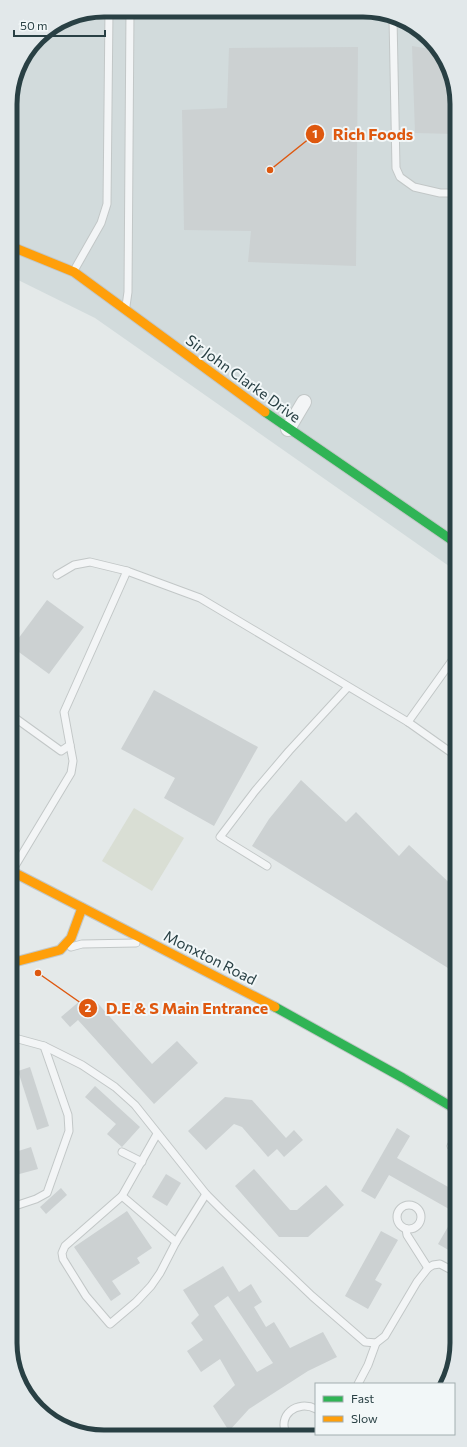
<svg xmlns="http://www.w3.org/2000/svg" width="467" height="1447" font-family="Commissioner,sans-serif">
  <rect width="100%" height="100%" fill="#e4e9e9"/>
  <path fill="#d2dbdc" d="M104,10L382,12L430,38L455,86L456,571L95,318L10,276V97L20,62L42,33L68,17Z"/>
  <path fill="#d9ded4" d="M134,808L184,838L152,891L102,861Z"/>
  <g fill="#ccd1d2" fill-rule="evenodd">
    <path d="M412,46L436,50L455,86V134L415,133Z"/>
    <path d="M358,47L356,266L248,262L251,231L184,230L182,110L227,108L229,48Z"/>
    <path d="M47,600L84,627L49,674L12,647Z"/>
    <path d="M154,690L258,747L214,826L164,798L175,778L121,749Z"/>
    <path d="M301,780L346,822L356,812L399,856L409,845L456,889V973L252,846L269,819Z"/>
    <path d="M93,998L152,1064L177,1041L198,1063L154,1104L78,1020L70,1027L61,1017L81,1000L85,1005Z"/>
    <path d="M30,1067L49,1126L37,1130L18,1071Z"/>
    <path d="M95,1086L140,1127L122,1147L107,1134L116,1124L85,1097Z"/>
    <path d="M225,1097L252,1100L286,1138L294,1130L303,1140L284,1157L277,1149L268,1157L242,1127L234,1124L206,1150L188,1131Z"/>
    <path d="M397,1128L410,1136L397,1158L457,1192V1244L452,1252L438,1244L456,1213L389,1175L375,1199L361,1191Z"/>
    <path d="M31,1147L38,1169L12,1176V1153Z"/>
    <path d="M254,1169L290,1210H297L326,1185L344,1205L308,1237H279L235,1186Z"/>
    <path d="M166,1174L181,1183L167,1206L152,1197Z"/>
    <path d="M61,1188L67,1195L46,1214L40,1207Z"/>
    <path d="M127,1211L152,1248L137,1258L140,1263L112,1281L121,1294L111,1301L74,1247Z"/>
    <path d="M381,1231L398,1240L375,1280L382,1284L368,1309L345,1296Z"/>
    <path d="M223,1266L239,1292L251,1284L262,1302L254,1307L266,1327L274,1322L290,1348L323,1332L337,1357L308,1371L249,1409L229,1431L213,1406L235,1385L220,1359L201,1372L187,1351L203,1340L191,1323L199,1315L183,1290ZM228,1296L273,1363L257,1372L214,1306Z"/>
  </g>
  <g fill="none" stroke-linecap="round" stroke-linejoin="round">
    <defs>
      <g id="lane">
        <path d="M393,18L396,168L400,177L414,187L440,193H455"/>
        <path d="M76,267L101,223L107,204L109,10"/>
        <path d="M126,306L128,292L130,10"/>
        <path d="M57,575L74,565L90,562L127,571"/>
        <path d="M11,715L61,751L70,745L64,712L127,571L200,598L408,722L456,756"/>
        <path d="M408,722L456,655"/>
        <path d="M267,866L220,837L255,791L289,751L348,687"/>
        <path d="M12,871L71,773L73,761L70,745"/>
        <path d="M71,947L82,944L136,943"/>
        <path d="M11,1037L44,1046L82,1065L115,1087L135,1105L206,1194L223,1211L312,1296L365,1342L376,1343L385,1336L417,1282L428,1268"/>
        <path d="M157,1134L122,1196L65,1246L62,1253L63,1259L86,1296L110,1324L136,1302L151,1286L160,1273L176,1242L206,1194"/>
        <path d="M451,1146L457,1136"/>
        <path d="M122,1152L142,1162"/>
        <path d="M122,1196L176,1242"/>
        <circle cx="409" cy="1217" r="12"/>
        <path d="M12,1207L36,1199L47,1193L69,1131L68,1115L44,1046"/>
        <path d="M406,1229L407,1235L428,1268L433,1265L440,1264L457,1273"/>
        <path d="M358,1384L368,1365L376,1343"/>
        <path d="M287,1435C276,1416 297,1399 316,1409"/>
        <path d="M322,1435V1434"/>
      </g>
      <path id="street" d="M288,429L304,402"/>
      <g id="fast">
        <path d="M265,412L456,543"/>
        <path d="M275,1007L403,1078L457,1110"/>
      </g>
      <g id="slow">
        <path d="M10,246L74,272L265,412"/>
        <path d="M11,871L275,1007"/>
        <path d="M11,963L60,950L71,938L82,908"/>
      </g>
    </defs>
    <use href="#lane" stroke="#c2c7c7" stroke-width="9"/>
    <use href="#street" stroke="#c2c7c7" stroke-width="16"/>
    <use href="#fast" stroke="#c2c7c7" stroke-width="11"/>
    <use href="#slow" stroke="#c2c7c7" stroke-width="11"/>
    <use href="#lane" stroke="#f3f5f6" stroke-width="7"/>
    <use href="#street" stroke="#f3f5f6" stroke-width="14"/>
    <use href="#fast" stroke="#30b455" stroke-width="9"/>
    <use href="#slow" stroke="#ff9f0a" stroke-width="9"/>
  </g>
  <g text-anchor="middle" stroke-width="4" stroke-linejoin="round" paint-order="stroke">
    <g font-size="15" fill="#294044" stroke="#f2f7f8">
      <text transform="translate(243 379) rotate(36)" y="5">Sir John Clarke Drive</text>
      <text transform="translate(210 958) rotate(27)" y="5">Monxton Road</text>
    </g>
  </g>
  <path d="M0 0H467V1447H0ZM104 17H363A87 87 0 0 1 450 104V1343A87 87 0 0 1 363 1430H104A87 87 0 0 1 17 1343V104A87 87 0 0 1 104 17Z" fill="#e2e8ea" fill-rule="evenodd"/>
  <path fill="none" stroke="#294044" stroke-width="5" d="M104 17H363A87 87 0 0 1 450 104V1343A87 87 0 0 1 363 1430H104A87 87 0 0 1 17 1343V104A87 87 0 0 1 104 17Z"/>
  <path fill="none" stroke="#de580f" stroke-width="1.5" d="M270 170L315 134M38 973L88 1008"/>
  <g fill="#de580f" stroke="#f2f7f8" stroke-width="1.5">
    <circle cx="270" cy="170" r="4"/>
    <circle cx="38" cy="973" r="4"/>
    <circle cx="315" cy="134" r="10"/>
    <circle cx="88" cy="1008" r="10"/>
  </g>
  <g font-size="12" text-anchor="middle" font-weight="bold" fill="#fff">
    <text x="315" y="138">1</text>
    <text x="88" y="1012">2</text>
  </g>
  <g font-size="16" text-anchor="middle" font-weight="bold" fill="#de580f" stroke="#f2f7f8" stroke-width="4" stroke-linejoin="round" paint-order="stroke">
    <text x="373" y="140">Rich Foods</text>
    <text x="187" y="1014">D.E &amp; S Main Entrance</text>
  </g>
  <rect x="315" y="1383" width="140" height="52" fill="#f2f7f8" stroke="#a2aeb0"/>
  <rect x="323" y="1396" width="20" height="6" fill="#30b455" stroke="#a2aeb0"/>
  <text x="351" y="1403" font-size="12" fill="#294044">Fast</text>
  <rect x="323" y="1416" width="20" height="6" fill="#ff9f0a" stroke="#a2aeb0"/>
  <text x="351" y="1423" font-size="12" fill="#294044">Slow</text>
  <path d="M14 30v6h91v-6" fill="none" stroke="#294044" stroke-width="2"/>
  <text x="20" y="30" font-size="12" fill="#294044" stroke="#f2f7f8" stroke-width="3" paint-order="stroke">50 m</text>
</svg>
